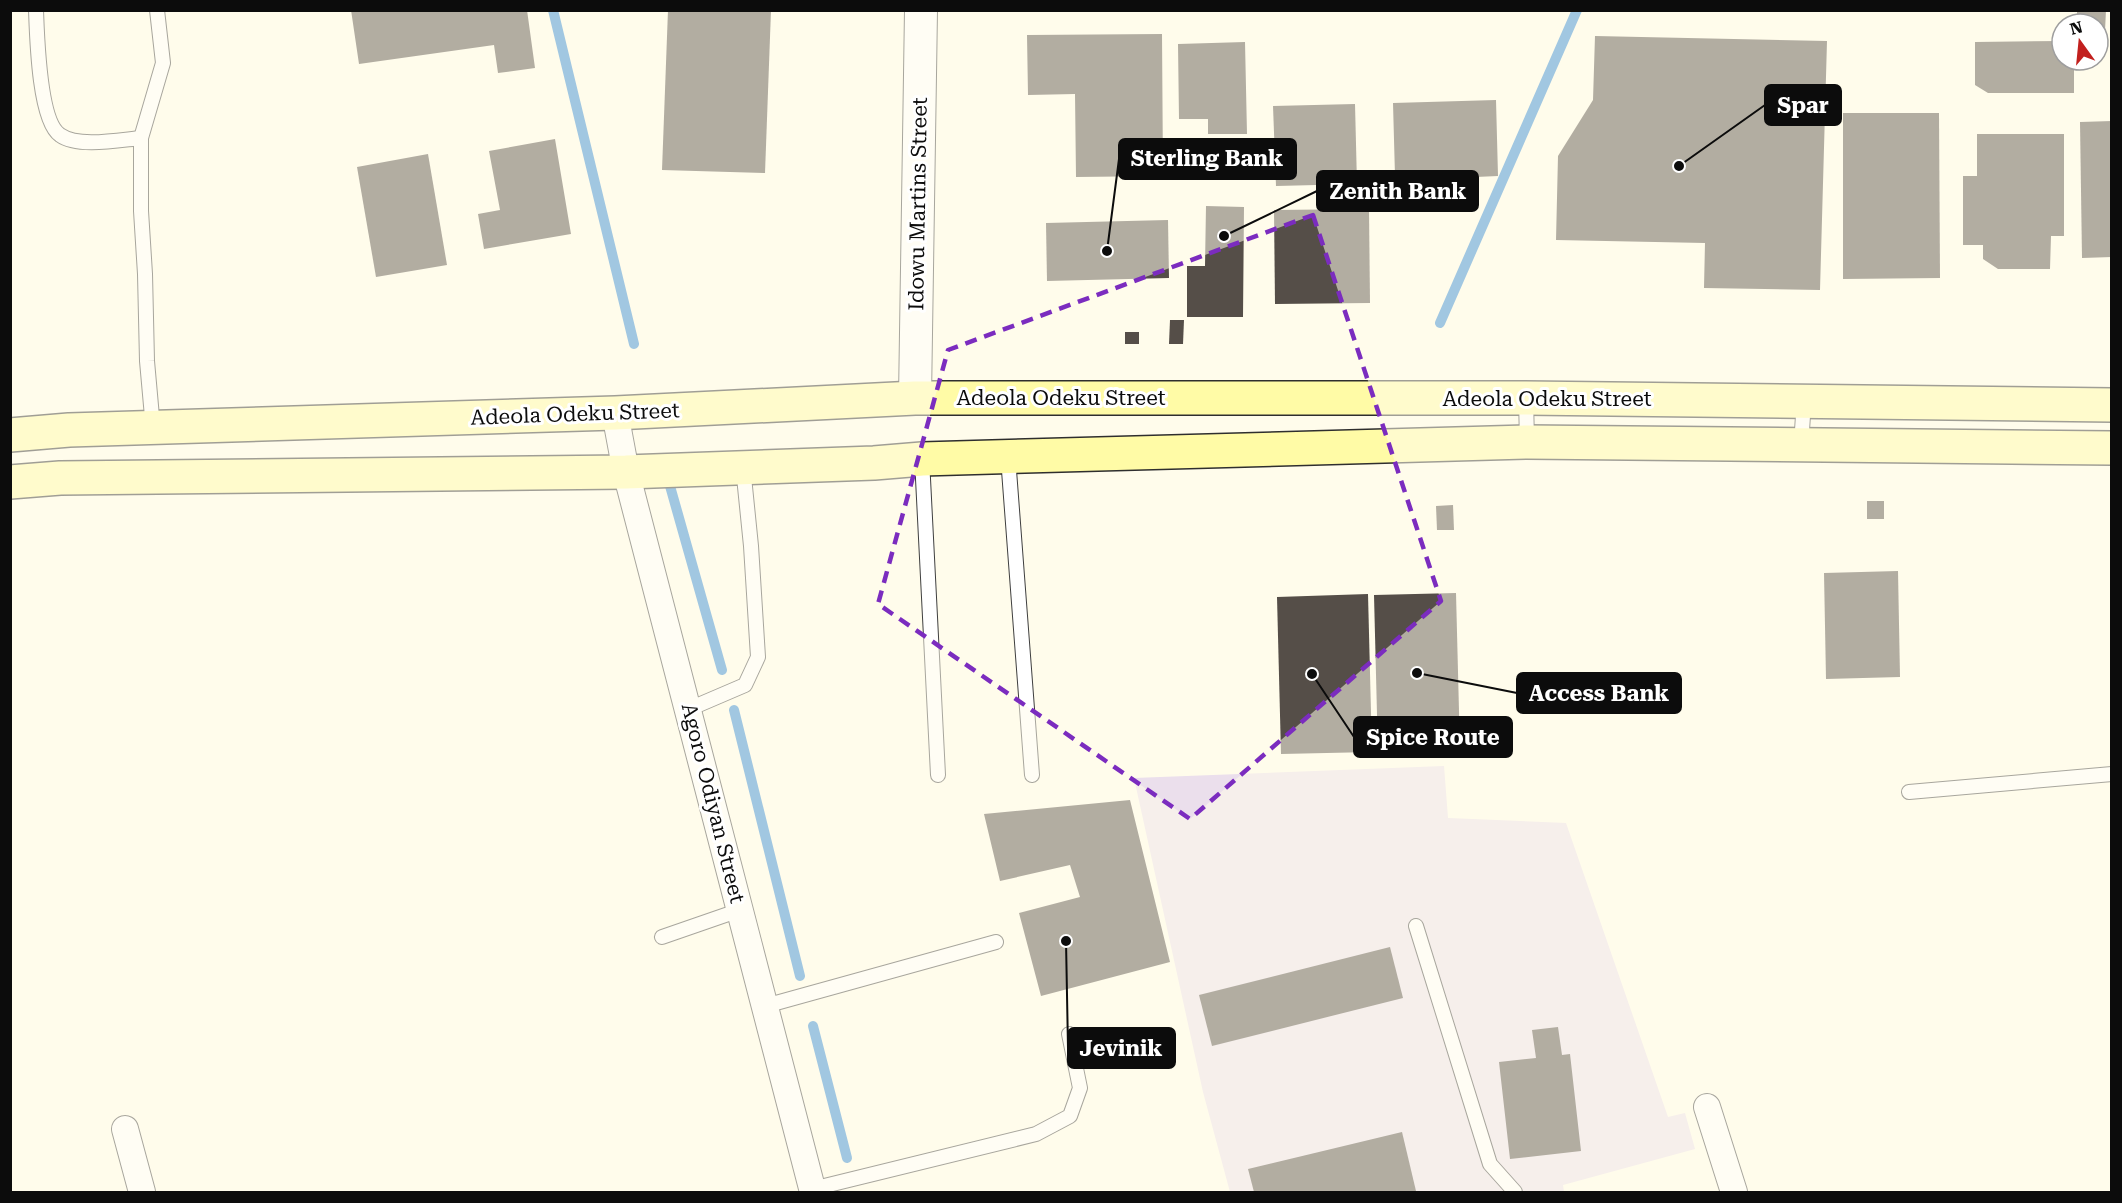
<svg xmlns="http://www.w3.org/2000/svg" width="2122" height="1203" font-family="'Roboto Serif',serif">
  <rect width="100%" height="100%" fill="#fffceb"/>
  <path fill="#ebdfec" d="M1444,766L1448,818L1566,823L1668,1117L1685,1113L1695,1149L1563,1185L1564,1192H1230L1203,1092L1134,778Z"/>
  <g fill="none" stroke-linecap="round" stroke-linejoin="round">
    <g stroke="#3088d4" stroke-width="10">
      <path d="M553,10L634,344"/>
      <path d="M1440,323L1577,10"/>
      <path d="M670,486L722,670"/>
      <path d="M734,710L800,976"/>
      <path d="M813,1026L847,1158"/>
    </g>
  </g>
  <g fill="#554e48">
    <path d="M351,10H527L535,68L498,73L494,45L359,64Z"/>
    <path d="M668,10H771L765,173L662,170Z"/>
    <path d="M2077,10H2106L2105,31H2098V24H2077Z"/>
    <path d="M1162,34L1163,176L1076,177L1075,94L1028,95L1027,35Z"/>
    <path d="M1595,36L1827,41L1820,290L1704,288L1705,243L1556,240L1558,156L1593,100Z"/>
    <path d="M2062,41V60H2074V93H1988L1975,85V42Z"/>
    <path d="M1245,42L1247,134H1208V119H1179L1178,44Z"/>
    <path d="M1496,100L1498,176L1453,178V194L1432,195L1424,190L1423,176H1395L1393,103Z"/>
    <path d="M1355,104L1357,184L1276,186L1273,106Z"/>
    <path d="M1843,113H1939L1940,278L1843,279Z"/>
    <path d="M2112,121V257L2082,258L2080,122Z"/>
    <path d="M1977,134H2064V236H2051L2050,269H1998L1983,259V245H1963V176H1977Z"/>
    <path d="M555,139L571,234L484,249L478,214L500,210L489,151Z"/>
    <path d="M428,154L447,265L376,277L357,167Z"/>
    <path d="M1206,206L1244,207L1243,317H1187V266H1205Z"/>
    <path d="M1369,209L1370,303L1275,304L1274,210Z"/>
    <path d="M1168,220L1169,278L1047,281L1046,223Z"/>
    <path d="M1170,320H1184L1183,344H1169Z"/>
    <rect x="1125" y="332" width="14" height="12"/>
    <rect x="1867" y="501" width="17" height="18"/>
    <path d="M1453,505L1454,530H1437L1436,506Z"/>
    <path d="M1898,571L1900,677L1826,679L1824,573Z"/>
    <path d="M1456,593L1460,751L1378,754L1374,595Z"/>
    <path d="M1368,594L1372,752L1281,754L1277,597Z"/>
    <path d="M1130,800L1170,962L1041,996L1019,913L1080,897L1070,865L1000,881L984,814Z"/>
    <path d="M1390,947L1403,998L1212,1046L1199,995Z"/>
    <path d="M1558,1027L1562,1055L1570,1054L1581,1151L1510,1159L1499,1062L1536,1058L1532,1030Z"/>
    <path d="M1402,1132L1416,1191L1254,1192L1248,1169Z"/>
  </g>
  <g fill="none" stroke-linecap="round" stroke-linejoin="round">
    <defs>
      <g id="service">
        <path d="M36,10C37,36 39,121 60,135C78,148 119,140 141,138"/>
        <path d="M1526,398L1527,442"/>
        <path d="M153,428L147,361L145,274L141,211V138L163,63L157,10"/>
        <path d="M1801,445L1804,401"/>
        <path d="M1008,457L1032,775"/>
        <path d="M922,459L938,775"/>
        <path d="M689,709L745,685L758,657L751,546L743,467"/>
        <path d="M1909,792L2112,774"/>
        <path d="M1416,926L1490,1164L1515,1192"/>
        <path d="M662,937L740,910"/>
        <path d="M765,1006L996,942"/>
        <path d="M812,1189L1036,1134L1070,1116L1080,1088L1069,1034"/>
      </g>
      <g id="minor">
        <path d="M615,413L626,472L813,1192"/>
        <path d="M1707,1107L1734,1192"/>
        <path d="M125,1129L142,1192"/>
      </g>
      <path id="tertiary" d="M915,398L921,10"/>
      <g id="secondary">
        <path d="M10,435L69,430L615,413L915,398H1526L2112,405"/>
        <path d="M10,482L60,478L626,472L874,463L922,459L1527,442L2112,448"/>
      </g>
    </defs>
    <use href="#service" stroke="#3f3f3f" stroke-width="16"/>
    <use href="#minor" stroke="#3f3f3f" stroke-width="28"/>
    <use href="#tertiary" stroke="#3f3f3f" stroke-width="34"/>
    <use href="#secondary" stroke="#2e2e2e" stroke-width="36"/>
    <use href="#service" stroke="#fff" stroke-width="14"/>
    <use href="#minor" stroke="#fff" stroke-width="26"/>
    <use href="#tertiary" stroke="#fff" stroke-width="32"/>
    <use href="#secondary" stroke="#fffba6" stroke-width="33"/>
  </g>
  <path d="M0 0H2122V1203H0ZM1313,215L1441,601L1190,819L878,604L948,350Z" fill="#fffceb" fill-opacity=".55" fill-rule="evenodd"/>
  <path fill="none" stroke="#7b2cbf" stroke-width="4.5" stroke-dasharray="12 8" stroke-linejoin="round" d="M1313,215L1441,601L1190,819L878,604L948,350Z"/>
  <g text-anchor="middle" stroke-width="6" stroke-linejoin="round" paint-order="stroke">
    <g font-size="21" fill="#0c0c0c" stroke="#fff">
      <text transform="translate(918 204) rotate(-89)" y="7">Idowu Martins Street</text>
      <text x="1061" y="405">Adeola Odeku Street</text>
      <text x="1547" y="406">Adeola Odeku Street</text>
      <text transform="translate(575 414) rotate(-2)" y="7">Adeola Odeku Street</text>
      <text transform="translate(713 803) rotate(76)" y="7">Agoro Odiyan Street</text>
    </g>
  </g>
  <path fill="none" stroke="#0c0c0c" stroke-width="2" d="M1679 166L1765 105M1107 251L1119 159M1224 236L1317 191M1417 673L1517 693M1312 674L1354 737M1066 941L1068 1048"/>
  <g fill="#0c0c0c" stroke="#fff" stroke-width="2">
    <circle cx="1679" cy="166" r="6"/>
    <circle cx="1107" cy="251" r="6"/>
    <circle cx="1224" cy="236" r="6"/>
    <circle cx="1417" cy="673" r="6"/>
    <circle cx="1312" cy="674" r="6"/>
    <circle cx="1066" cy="941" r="6"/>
  </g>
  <g fill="#0c0c0c" stroke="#0c0c0c" stroke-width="2">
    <rect x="1765" y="85" width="76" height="40" rx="6"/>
    <rect x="1119" y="139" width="177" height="40" rx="6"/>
    <rect x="1317" y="171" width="161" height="40" rx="6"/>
    <rect x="1517" y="673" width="164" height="40" rx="6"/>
    <rect x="1354" y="717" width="158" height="40" rx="6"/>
    <rect x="1068" y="1028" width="107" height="40" rx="6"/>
  </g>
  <g font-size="22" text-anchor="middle" font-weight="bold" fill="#fff">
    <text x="1803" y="113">Spar</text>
    <text x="1207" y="166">Sterling Bank</text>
    <text x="1398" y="199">Zenith Bank</text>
    <text x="1599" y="701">Access Bank</text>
    <text x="1433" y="745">Spice Route</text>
    <text x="1121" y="1056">Jevinik</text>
  </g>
  <rect width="2122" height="1203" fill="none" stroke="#0c0c0c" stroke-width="24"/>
  <g transform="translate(2080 42) rotate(345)"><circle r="28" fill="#ffffff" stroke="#9e9e9e" stroke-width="1.5"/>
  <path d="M0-4.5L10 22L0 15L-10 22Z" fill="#c2201e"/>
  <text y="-9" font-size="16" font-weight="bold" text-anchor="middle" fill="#0c0c0c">N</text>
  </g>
</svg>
